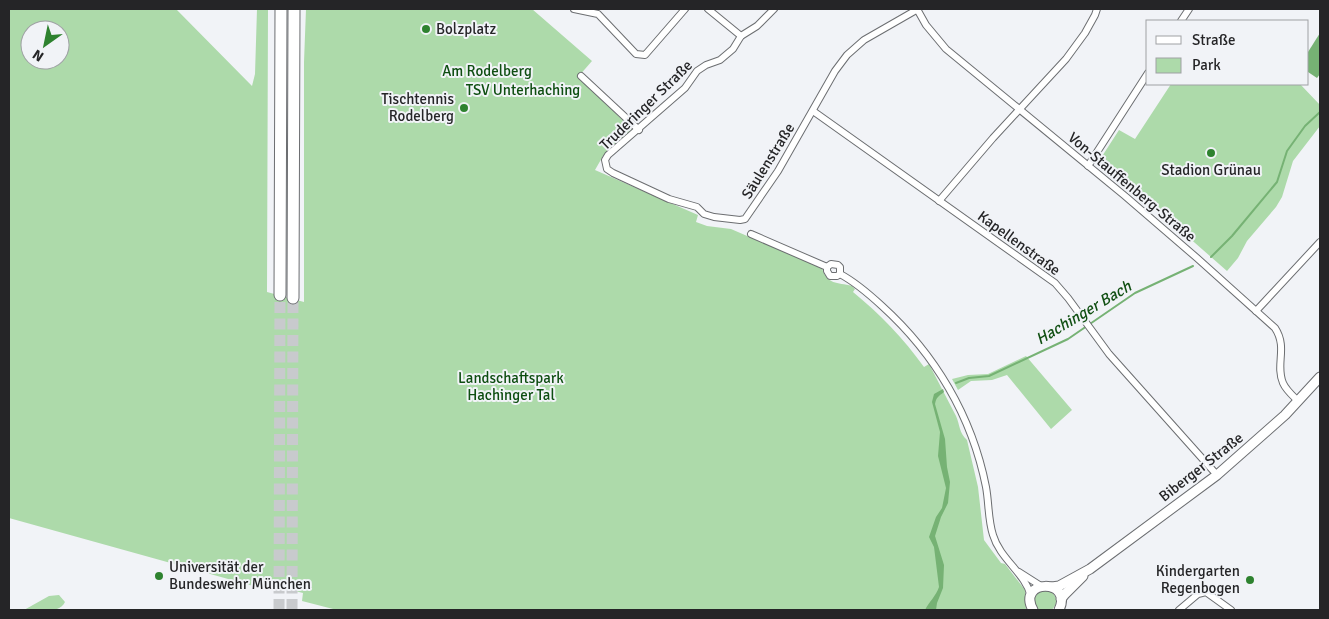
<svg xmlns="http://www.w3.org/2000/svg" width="1329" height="619" font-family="Signika,sans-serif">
  <rect width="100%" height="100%" fill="#f1f3f7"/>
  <g fill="#addaaa" fill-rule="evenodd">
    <path d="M9,9H176L252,86L255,74L257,9H268L267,292L304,302V62L306,9H532L592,61L578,77L633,130L603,156L595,170L698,215L696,222L707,226L731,229L822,268C827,285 837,282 852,286L855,289L853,292C880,314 904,339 924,367L929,364L956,416C960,425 959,433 967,440L978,487L984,540L1001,563L1005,564L1025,590L1026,610H337L302,601L303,593L268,584V590L9,518ZM30,30H60V60H30Z"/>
    <path d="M1171,84H1300L1320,105V126L1293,161L1282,197L1276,207L1247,241L1238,258L1227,271L1130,186L1099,161L1119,130L1135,139Z"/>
    <path d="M1026,356L1072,410L1051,429L1007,375L992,380L971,381L958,390L952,379L968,375L988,374Z"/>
    <circle cx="1045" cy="601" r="11"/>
    <path d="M59,595L65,602C59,615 36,610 24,610L49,596Z"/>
  </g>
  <g fill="#76b274">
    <path d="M1320,33V74L1317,78L1308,72V52Z"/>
    <path d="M943,389L944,392C939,396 936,397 935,404L945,439L947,467L950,482L948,503L941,517L935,536L944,565L943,588L937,603L936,610H925C929,602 936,596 939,587L934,547L929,537L936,517L942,508L946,488L938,456L940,432L932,402L934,394Z"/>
  </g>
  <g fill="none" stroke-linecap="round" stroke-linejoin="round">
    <g stroke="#76b274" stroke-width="2">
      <path d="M1211,257L1232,236L1277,182L1287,151L1305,126L1320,112"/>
      <path d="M956,383L969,378L989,376L1068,339L1135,293L1193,266"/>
    </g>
    <g stroke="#c8cacd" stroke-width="11" stroke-dasharray="11 5.5" stroke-linecap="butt">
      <path d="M279,610L280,295"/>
      <path d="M292,610L293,298"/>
    </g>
    <defs>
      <g id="minor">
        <path d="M574,9L598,14L636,54L645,55L685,9"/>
        <path d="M708,9L741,36"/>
        <path d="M774,9L757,26L741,36L733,49L720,60L706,65L697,71L685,88L608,155L605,160L607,169L613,173L669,199L697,207L704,214L714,217L740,220L745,219L778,171L835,71L847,55L864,40L918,9"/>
        <path d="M917,9L926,25L946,49L1125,196L1197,258L1275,328C1288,348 1275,364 1283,383C1286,390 1293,396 1298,401"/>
        <path d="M1181,21L1189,9"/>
        <path d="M581,76L639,130"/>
        <path d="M813,111L1055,283L1068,298L1109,354L1217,475"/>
        <path d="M1088,166L1148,73"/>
        <path d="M939,201L993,138L1066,59L1085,33L1095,15L1097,9"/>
        <path d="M751,234L827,267"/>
        <path d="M827,267L831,264L838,265L840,267V274"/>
        <path d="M827,267V271L830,276H837L840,274"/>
        <path d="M840,274C855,282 869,294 882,306C935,354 972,416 986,487C989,503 988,520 993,535C1000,559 1025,573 1031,596"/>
        <path d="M1256,311L1320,242"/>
        <path d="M1019,572L1041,586"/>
        <path d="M1179,610L1198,594L1206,592L1231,610"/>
      </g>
      <g id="secondary">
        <path d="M1052,587L1059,586L1090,569L1217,475L1285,415L1320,377"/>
        <path d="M1061,599L1065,594L1083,576"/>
        <path d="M1033,610C1016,579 1074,578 1059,610"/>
      </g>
      <g id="motorway">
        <path d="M280,295L281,9"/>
        <path d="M293,298L294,9"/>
      </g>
    </defs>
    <use href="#minor" stroke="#6c6e71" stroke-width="8"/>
    <use href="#secondary" stroke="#6c6e71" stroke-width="11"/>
    <use href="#motorway" stroke="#6c6e71" stroke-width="13"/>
    <use href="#minor" stroke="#fff" stroke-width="6"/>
    <use href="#secondary" stroke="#fff" stroke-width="9"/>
    <use href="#motorway" stroke="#fff" stroke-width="11"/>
  </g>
  <g fill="#2e822f" stroke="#f1f3f7" stroke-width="2">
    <circle cx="426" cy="29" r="5"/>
    <circle cx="464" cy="108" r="5"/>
    <circle cx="1211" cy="153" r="5"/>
    <circle cx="159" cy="576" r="5"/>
    <circle cx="1250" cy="580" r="5"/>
  </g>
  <g text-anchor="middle" stroke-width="4" stroke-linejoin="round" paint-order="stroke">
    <g font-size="15" fill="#252527" stroke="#f1f3f7" text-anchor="start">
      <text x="436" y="34">Bolzplatz</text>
      <text x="454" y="104" text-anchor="end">Tischtennis<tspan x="454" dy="17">Rodelberg</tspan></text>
      <text x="1211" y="175" text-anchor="middle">Stadion Grünau</text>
      <text x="169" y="572">Universität der<tspan x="169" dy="17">Bundeswehr München</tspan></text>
      <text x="1240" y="576" text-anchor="end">Kindergarten<tspan x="1240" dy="17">Regenbogen</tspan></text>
    </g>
    <g font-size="15" fill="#0e4e11" stroke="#f1f3f7">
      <text x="487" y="76">Am Rodelberg</text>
      <text x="523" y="95">TSV Unterhaching</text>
      <text x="511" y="383">Landschaftspark<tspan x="511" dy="17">Hachinger Tal</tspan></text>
    </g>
    <g font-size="15" fill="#252527" stroke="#f1f3f7">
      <text transform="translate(646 105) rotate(-44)" y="5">Truderinger Straße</text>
      <text transform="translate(768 161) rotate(-58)" y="5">Säulenstraße</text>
      <text transform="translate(1132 187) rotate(40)" y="5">Von-Stauffenberg-Straße</text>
      <text transform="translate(1019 243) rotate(36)" y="5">Kapellenstraße</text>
      <text transform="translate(1201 467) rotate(-38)" y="5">Biberger Straße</text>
    </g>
    <g font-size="16" font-style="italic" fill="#115013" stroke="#f1f3f7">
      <text transform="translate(1083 312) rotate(-31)" y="6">Hachinger Bach</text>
    </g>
  </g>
  <rect width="1329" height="619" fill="none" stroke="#252527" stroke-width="20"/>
  <rect x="1146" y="20" width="162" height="65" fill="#f1f3f7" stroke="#9fa1a4"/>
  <rect x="1156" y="36" width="25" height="8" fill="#ffffff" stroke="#9fa1a4"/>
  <text x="1192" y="45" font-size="15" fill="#252527">Straße</text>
  <rect x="1156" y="58" width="25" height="15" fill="#addaaa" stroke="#9fa1a4"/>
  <text x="1192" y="70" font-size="15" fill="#252527">Park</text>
  <g transform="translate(45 45) rotate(213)"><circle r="24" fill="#f1f3f7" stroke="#9fa1a4"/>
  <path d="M0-4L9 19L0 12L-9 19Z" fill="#2e822f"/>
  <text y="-8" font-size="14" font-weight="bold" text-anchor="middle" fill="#252527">N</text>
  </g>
</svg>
